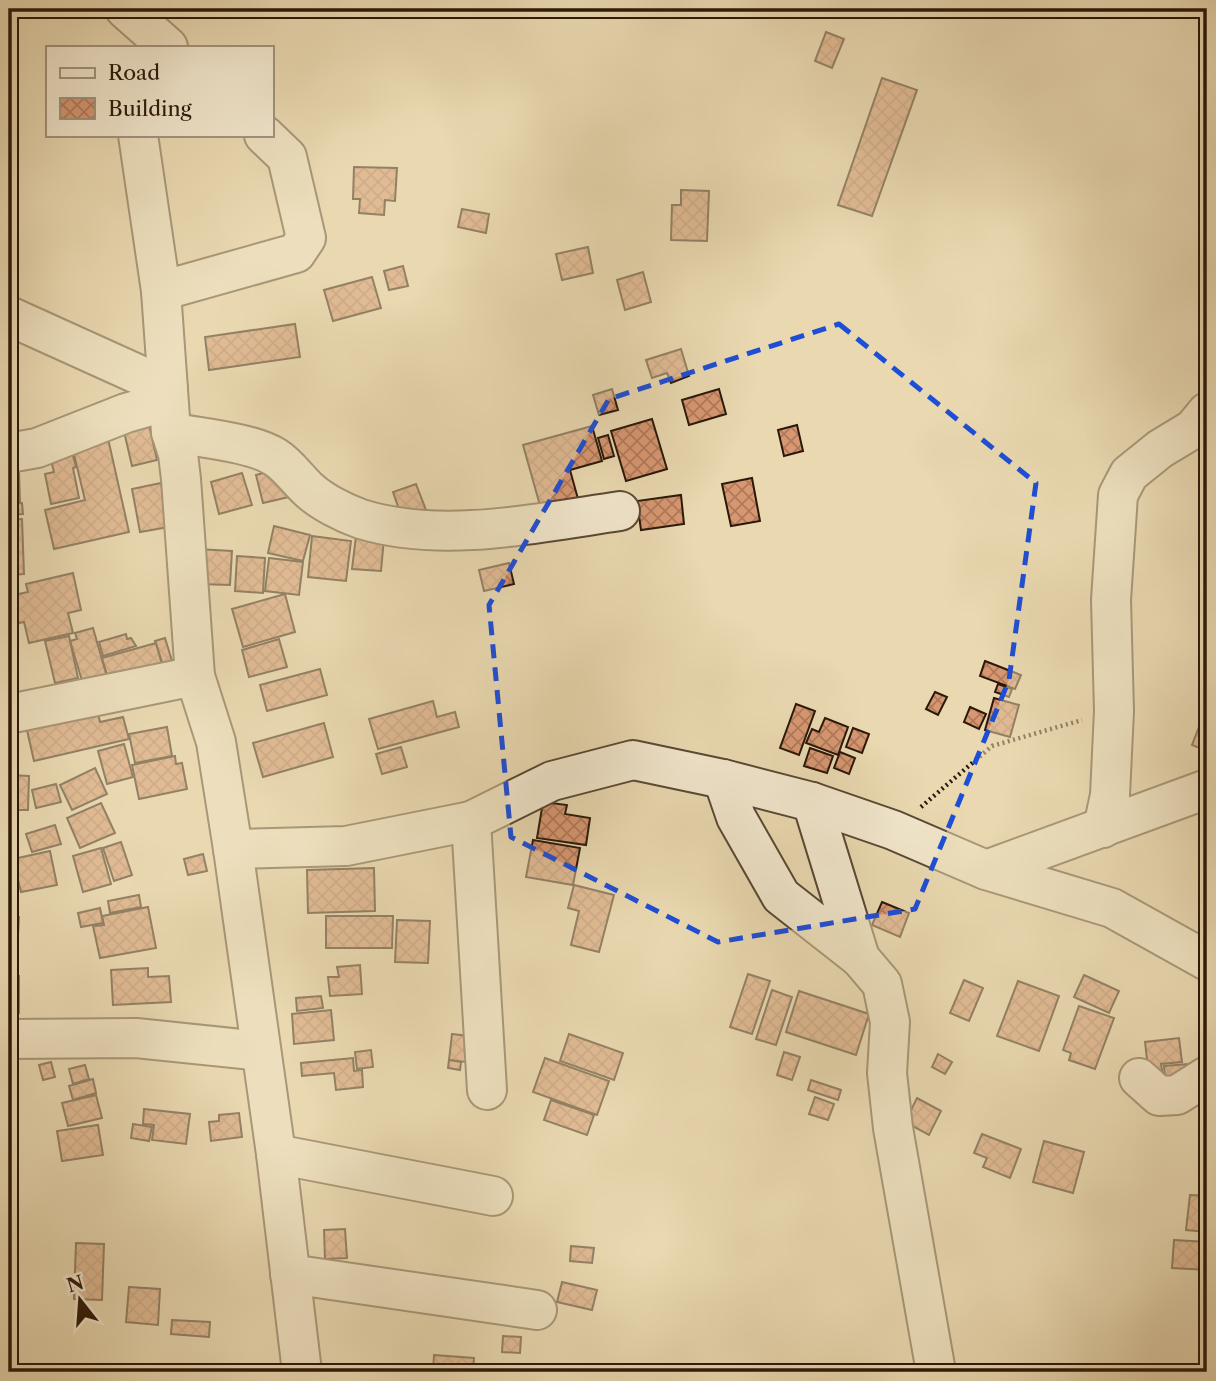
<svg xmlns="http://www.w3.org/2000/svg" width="1216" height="1381" font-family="'Libre Caslon Text',serif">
  <defs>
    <pattern id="building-cross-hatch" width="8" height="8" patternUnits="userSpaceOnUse" patternTransform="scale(1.75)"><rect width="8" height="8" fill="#d79771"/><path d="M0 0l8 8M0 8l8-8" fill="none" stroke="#af7a5b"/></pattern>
  </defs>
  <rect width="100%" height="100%" fill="#e9d8b0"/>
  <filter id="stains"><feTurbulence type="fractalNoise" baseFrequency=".00286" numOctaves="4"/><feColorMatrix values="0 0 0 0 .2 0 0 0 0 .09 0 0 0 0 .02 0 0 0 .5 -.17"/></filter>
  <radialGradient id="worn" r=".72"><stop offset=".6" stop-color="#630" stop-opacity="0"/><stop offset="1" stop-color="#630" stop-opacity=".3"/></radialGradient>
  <g fill="url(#building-cross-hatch)" stroke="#2a1809" stroke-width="2">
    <path d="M826,32L844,39L832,68L815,61Z"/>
    <path d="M882,78L917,90L872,216L838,205Z"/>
    <path d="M354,167L397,168L395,201L385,200L384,215L359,213L360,199H353Z"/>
    <path d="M681,190L709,191L707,241L671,240L672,205H681Z"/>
    <path d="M462,209L489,214L486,233L458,227Z"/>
    <path d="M588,247L593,273L562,280L556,254Z"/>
    <path d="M403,266L408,286L389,290L384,271Z"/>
    <path d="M643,272L651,302L625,310L617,280Z"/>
    <path d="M372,277L381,308L333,321L324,290Z"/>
    <path d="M295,324L300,357L209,370L205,337Z"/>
    <path d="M681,349L689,376L671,383L667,373L652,378L646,360Z"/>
    <path d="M612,389L618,410L599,415L593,395Z"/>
    <path d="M719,389L726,414L689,425L682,400Z"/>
    <path d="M652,419L667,469L626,481L611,431Z"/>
    <path d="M148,421L157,460L132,466L123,427Z"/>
    <path d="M797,425L803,451L784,456L778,430Z"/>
    <path d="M592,426L602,461L570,470L578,499L541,509L523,445Z"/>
    <path d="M107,434L129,532L54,549L45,510L85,500L71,442Z"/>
    <path d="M608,435L614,456L604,459L598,438Z"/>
    <path d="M72,452L76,467L73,468L79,498L51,504L45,474L54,472L50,457Z"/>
    <path d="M282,468L289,497L263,503L256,475Z"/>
    <path d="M19,472L20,502H9V473Z"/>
    <path d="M242,473L252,505L219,514L211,482Z"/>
    <path d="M752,478L760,521L731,526L722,484Z"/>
    <path d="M161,483L169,527L140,532L132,489Z"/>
    <path d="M416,484L426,510L402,518L393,492Z"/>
    <path d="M681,495L684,524L641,530L637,501Z"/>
    <path d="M22,503L23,514L9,515V504Z"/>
    <path d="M22,519L24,574L9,575V520Z"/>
    <path d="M274,526L310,535L303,561L268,553Z"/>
    <path d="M312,536L351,541L346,581L308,577Z"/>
    <path d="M356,536L384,538L381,571L352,569Z"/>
    <path d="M197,549L232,551L230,585L198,584Z"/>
    <path d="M237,556L265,558L263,593L235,591Z"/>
    <path d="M269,558L303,562L299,595L265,591Z"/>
    <path d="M509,563L514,584L484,591L479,570Z"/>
    <path d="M73,573L81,610L68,613L73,633L29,643L24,622L9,625V596L28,592L26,584Z"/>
    <path d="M285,594L295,632L243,647L232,609Z"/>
    <path d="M93,628L107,677L83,684L70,641L77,639L75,633Z"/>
    <path d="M126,634L127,639L131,638L136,646L103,656L99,642Z"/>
    <path d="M69,636L78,678L55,683L45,641Z"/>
    <path d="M165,638L176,674L167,677L155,641Z"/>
    <path d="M279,639L287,667L249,677L242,650Z"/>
    <path d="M156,643L164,672L111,688L102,658Z"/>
    <path d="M9,647L18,691L9,693Z"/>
    <path d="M985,661L1021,675L1015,689L980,676Z"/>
    <path d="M320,669L327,695L267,711L260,685Z"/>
    <path d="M998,684L1012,689L1009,697L995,692Z"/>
    <path d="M935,692L947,697L938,715L926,709Z"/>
    <path d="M994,698L1019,705L1010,737L985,730Z"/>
    <path d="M433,701L437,717L455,712L459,727L378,749L369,719Z"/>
    <path d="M95,702L100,722L123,717L129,739L34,761L24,717Z"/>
    <path d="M796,704L815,711L799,755L780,748Z"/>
    <path d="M970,707L986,714L979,729L964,722Z"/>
    <path d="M1204,714L1207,716V751L1192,745Z"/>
    <path d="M825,718L848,727L838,755L806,743L812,729L819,732Z"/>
    <path d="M324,723L333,757L263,777L253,743Z"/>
    <path d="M167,727L172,756L135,763L129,734Z"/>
    <path d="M853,728L869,734L862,753L846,747Z"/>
    <path d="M124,744L133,777L107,784L98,751Z"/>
    <path d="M401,747L407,767L382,774L376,754Z"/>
    <path d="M810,748L833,756L827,773L804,766Z"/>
    <path d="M840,752L855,758L849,774L834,768Z"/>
    <path d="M175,756L176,764L182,763L187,789L139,799L132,765Z"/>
    <path d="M95,768L107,794L72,810L60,785Z"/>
    <path d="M9,775L29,776L28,810H9Z"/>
    <path d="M56,784L61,802L36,808L32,790Z"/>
    <path d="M543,802L567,805L565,814L590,818L586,845L537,838Z"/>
    <path d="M101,803L115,833L80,848L67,818Z"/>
    <path d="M9,811H16L14,858H9Z"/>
    <path d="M55,825L61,844L32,852L26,834Z"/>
    <path d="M533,840L580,848L573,885L526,877Z"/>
    <path d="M121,842L132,875L114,881L103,848Z"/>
    <path d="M101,848L111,884L83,892L73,856Z"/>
    <path d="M50,851L57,885L21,892L13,859Z"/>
    <path d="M203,854L207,871L188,875L184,859Z"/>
    <path d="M9,860H14L13,891H9Z"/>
    <path d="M374,868L375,911L308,913L307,870Z"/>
    <path d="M574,885L614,895L599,952L571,945L579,911L568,908Z"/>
    <path d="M9,891H18V905L9,906Z"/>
    <path d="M139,895L141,907L110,913L108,901Z"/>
    <path d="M882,902L909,913L900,937L872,925Z"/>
    <path d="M148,907L156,948L100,958L93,926L104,925L102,916Z"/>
    <path d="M100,908L103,923L81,927L78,913Z"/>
    <path d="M326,916H393L392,948H326Z"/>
    <path d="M9,917H19L16,974H9Z"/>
    <path d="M397,920L430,921L428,963L395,962Z"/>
    <path d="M360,965L362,994L330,996L328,977H339L337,967Z"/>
    <path d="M148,968V977L169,976L171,1002L113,1005L111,970Z"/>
    <path d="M748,974L770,981L752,1034L730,1027Z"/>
    <path d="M1084,975L1119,991L1109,1013L1074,997Z"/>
    <path d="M9,976H19V1013L9,1014Z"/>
    <path d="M964,980L983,988L969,1021L950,1013Z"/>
    <path d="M1018,981L1059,996L1039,1051L997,1036Z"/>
    <path d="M772,990L792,997L776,1045L756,1039Z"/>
    <path d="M799,991L869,1014L856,1055L786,1032Z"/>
    <path d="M321,996L323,1008L297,1011L296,998Z"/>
    <path d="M1079,1006L1114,1018L1095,1069L1069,1060L1071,1053L1063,1050Z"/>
    <path d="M331,1010L334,1040L294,1044L292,1014Z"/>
    <path d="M452,1034L469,1036L466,1062L449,1060Z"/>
    <path d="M569,1034L623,1053L614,1080L560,1061Z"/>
    <path d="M1179,1038L1182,1062L1161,1064L1163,1076L1149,1077L1145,1042Z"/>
    <path d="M371,1050L373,1067L357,1069L355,1052Z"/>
    <path d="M784,1052L800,1057L792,1080L777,1075Z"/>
    <path d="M938,1054L952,1062L945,1074L932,1067Z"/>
    <path d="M353,1058L354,1071L362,1070L363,1087L336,1090L334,1073L302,1076L301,1063Z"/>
    <path d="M545,1058L609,1081L597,1115L533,1092Z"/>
    <path d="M449,1060L461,1062L460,1070L448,1068Z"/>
    <path d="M51,1062L55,1077L43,1080L39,1065Z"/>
    <path d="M1188,1064L1189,1077L1165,1079L1164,1066Z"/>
    <path d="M85,1065L89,1079L73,1084L69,1069Z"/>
    <path d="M93,1079L96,1093L73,1100L69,1086Z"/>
    <path d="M811,1080L841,1090L838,1100L808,1090Z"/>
    <path d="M96,1095L102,1118L68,1126L62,1103Z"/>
    <path d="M815,1097L834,1104L828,1120L809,1114Z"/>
    <path d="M917,1098L941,1111L929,1135L905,1122Z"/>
    <path d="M551,1100L594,1115L587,1135L544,1120Z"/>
    <path d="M144,1109L190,1114L186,1144L152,1140L154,1125L143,1124Z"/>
    <path d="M239,1113L242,1137L211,1141L209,1122L219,1121V1115Z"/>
    <path d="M133,1124L152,1127L149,1141L131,1138Z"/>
    <path d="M98,1125L103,1155L62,1161L57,1131Z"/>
    <path d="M982,1134L1021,1149L1010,1178L983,1167L987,1158L974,1153Z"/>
    <path d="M1044,1141L1084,1152L1073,1193L1033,1182Z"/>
    <path d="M1190,1195L1207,1196V1232L1186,1230Z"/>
    <path d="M345,1229L347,1258L325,1259L324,1230Z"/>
    <path d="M1174,1240L1207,1242V1270L1172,1268Z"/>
    <path d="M76,1243L104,1244L102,1300L74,1299Z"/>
    <path d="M571,1246L594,1248L592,1263L570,1261Z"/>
    <path d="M562,1282L597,1290L592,1310L557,1302Z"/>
    <path d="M129,1287L160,1289L158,1325L126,1322Z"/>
    <path d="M172,1320L210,1322L209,1337L171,1334Z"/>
    <path d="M503,1336L521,1337L520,1353L502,1352Z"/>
    <path d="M434,1355L474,1358L473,1372H433Z"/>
    <path d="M408,1367L431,1368V1372H408Z"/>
  </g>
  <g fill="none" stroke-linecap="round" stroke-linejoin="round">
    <defs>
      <g id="minor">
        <path d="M125,9L168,47"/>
        <path d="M138,135L161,291L171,432L178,454L181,479L195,676L216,742L233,849L276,1154L302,1372"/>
        <path d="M161,291L296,253L306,238L287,157L264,135"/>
        <path d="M9,316L168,388"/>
        <path d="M171,432C199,438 252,442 275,457C288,465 298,480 309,490C322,502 344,513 361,519C442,544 538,523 620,511"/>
        <path d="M9,453L37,448L126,413L168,401"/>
        <path d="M9,714L195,676"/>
        <path d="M723,779L736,817L781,896L860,958"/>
        <path d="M812,802L860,958L882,984L890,1022L887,1073L893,1128L936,1372"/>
        <path d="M471,821L487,1090"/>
        <path d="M1103,828L1110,795L1114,711L1111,600L1118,495L1129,474L1160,449L1193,429L1207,412"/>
        <path d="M233,849L346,846L471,821L552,781L633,760L723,779L812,802L893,830L986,870L1112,908L1207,961"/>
        <path d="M986,870L1207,789"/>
        <path d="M9,1039L136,1038L261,1051"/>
        <path d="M1139,1078L1159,1096L1177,1095L1207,1076"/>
        <path d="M276,1154L493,1196"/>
        <path d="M290,1274L537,1310"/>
      </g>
    </defs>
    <use href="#minor" stroke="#5a4833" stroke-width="42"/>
    <path stroke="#2a1809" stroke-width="4.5" stroke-dasharray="2 3.5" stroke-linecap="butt" d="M921,807L992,746L1082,720"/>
    <use href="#minor" stroke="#f1e6cc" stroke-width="38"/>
  </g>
  <path d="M0 0H1216V1381H0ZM839,324L1036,483L1009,680L915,909L718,942L511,837L489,605L609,399Z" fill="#e9d8b0" fill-opacity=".55" fill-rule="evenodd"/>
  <path fill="none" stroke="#1d4ed8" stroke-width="5" stroke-dasharray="14 9" stroke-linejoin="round" d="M839,324L1036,483L1009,680L915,909L718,942L511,837L489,605L609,399Z"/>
  <rect width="1216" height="1381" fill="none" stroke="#e9d8b0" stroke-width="35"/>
  <rect x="10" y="10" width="1195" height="1360" fill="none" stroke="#2a1809" stroke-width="3.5"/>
  <rect x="18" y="18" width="1181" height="1346" fill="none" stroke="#2a1809" stroke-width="2"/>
  <rect x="46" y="46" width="228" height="91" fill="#f1e6cc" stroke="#a1947e" stroke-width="2"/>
  <rect x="60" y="68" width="35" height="10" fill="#f1e6cc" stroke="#a1947e" stroke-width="2"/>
  <text x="108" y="80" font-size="21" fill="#2a1809">Road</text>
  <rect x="60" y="98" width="35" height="21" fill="url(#building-cross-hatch)" stroke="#a1947e" stroke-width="2"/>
  <text x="108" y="116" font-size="21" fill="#2a1809">Building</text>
  <g transform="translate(80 1300) rotate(343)" stroke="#f1e6cc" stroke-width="5" paint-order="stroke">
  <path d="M0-5L12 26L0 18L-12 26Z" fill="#2a1809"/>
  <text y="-10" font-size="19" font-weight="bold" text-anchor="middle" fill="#2a1809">N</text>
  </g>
  <rect width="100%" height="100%" filter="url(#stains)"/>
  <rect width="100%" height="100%" fill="url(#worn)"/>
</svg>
